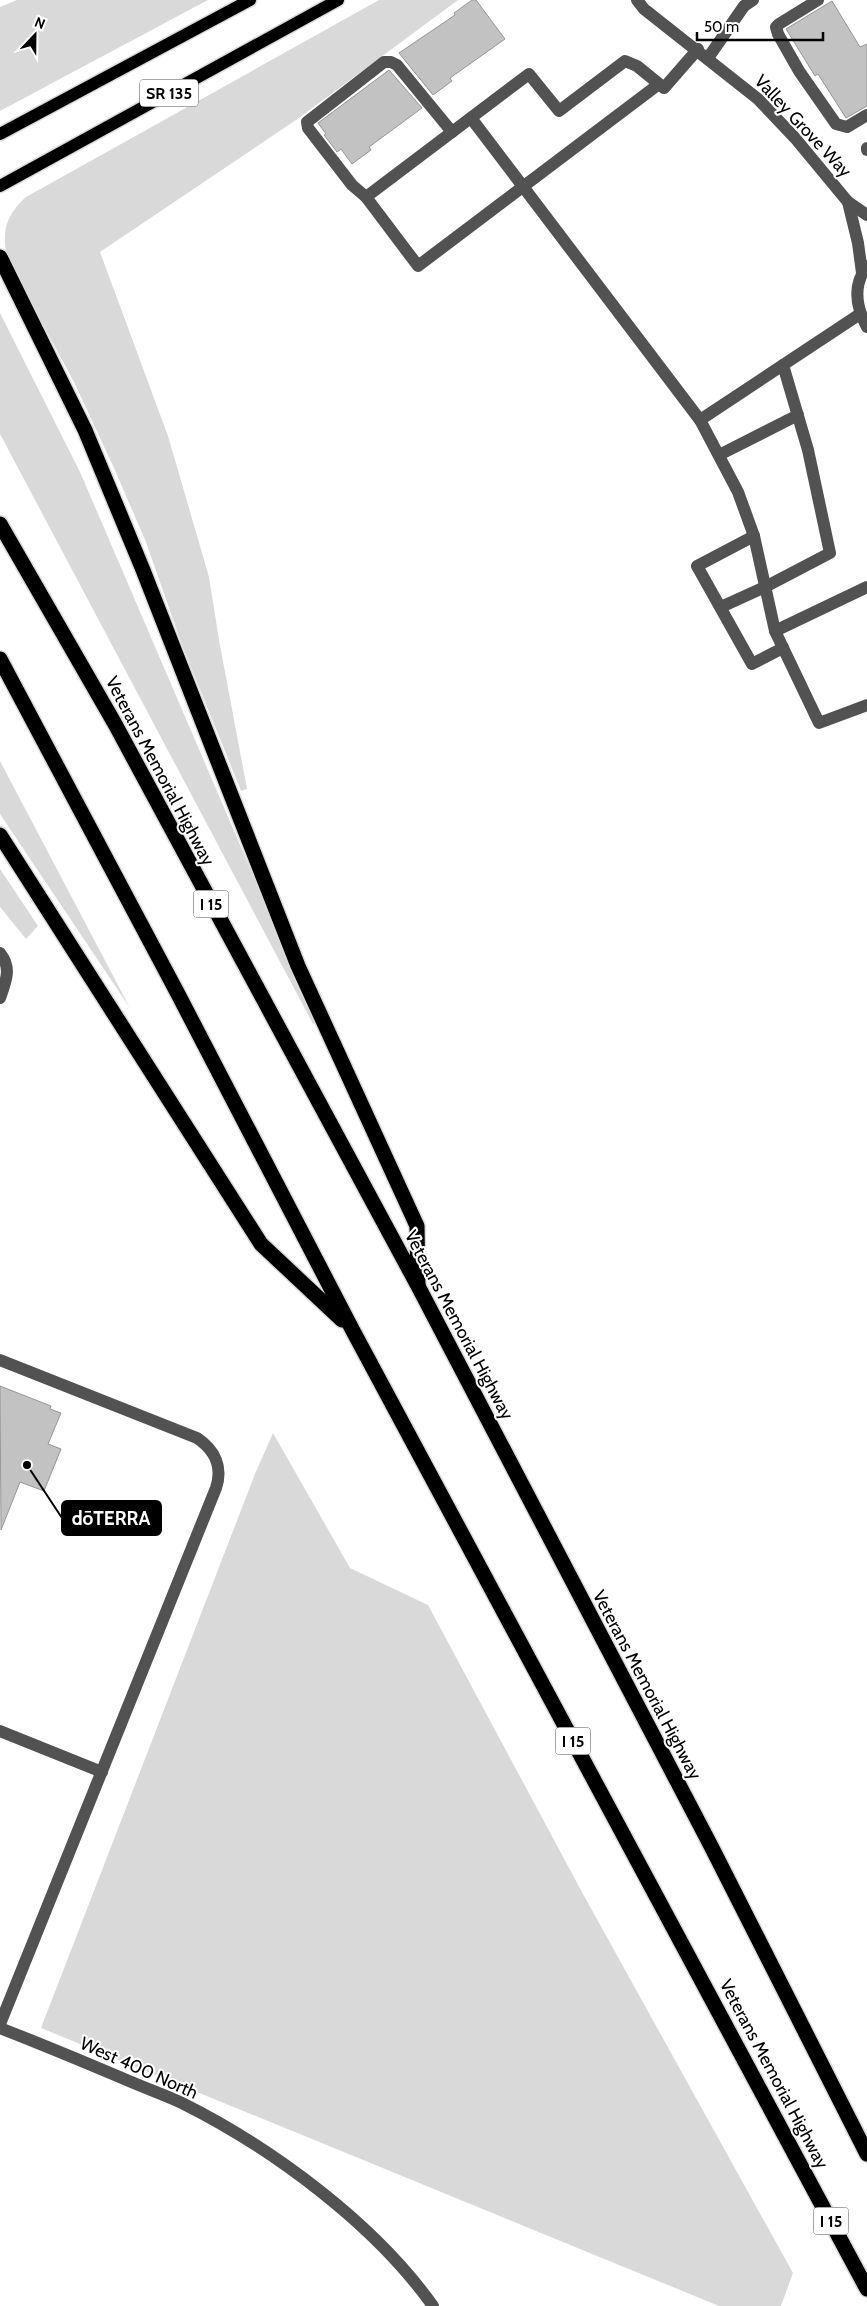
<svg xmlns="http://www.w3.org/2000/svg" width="867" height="2306" font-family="Cabin,sans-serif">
  <rect width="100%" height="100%" fill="#fff"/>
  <g fill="#d9d9d9">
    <path d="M17,0H208L0,111V7Z"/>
    <path d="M379,0H458L296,120L100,252L168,436L209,577L219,640L247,789L241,791L182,645L146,542L114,468L74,382L8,260C1,233 5,216 26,197Z"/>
    <path d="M0,313L80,472L277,931L319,1021L313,1024L0,434Z"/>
    <path d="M0,761L130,1008L0,814Z"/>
    <path d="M0,869L38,926L26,939L0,907Z"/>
    <path d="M273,1433L350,1568L428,1605L583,1894L793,2273L781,2306H719L41,2028L255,1474Z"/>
  </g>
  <g fill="#c2c2c2" stroke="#969696">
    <path d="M472,0H476L505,39L450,78L452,81L433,95L399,53L455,15L454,13Z"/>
    <path d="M832,1L860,47L867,44V106L846,118L818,74L815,76L786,29Z"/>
    <path d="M389,70L422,108L369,147L371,150L352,164L341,149L337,152L324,135L326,134L318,123Z"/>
    <path d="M0,1386L51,1406L50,1409L61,1413L48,1444L61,1449L44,1491L20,1482L1,1530Z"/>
  </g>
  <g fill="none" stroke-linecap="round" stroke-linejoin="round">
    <defs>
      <g id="major">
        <path d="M0,134L250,0"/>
        <path d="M0,186L338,0"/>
      </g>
      <g id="highway">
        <path d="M0,257L85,430L143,570L298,966L417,1226L418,1284"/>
        <path d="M0,524L115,724L418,1286L711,1846L867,2154"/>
        <path d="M0,659L178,994L352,1329L867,2289"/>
        <path d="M0,835L261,1244L342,1320"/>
      </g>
    </defs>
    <use href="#major" stroke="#dbdbdb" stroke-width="15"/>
    <use href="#highway" stroke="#dbdbdb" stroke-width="18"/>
    <g stroke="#525252" stroke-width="12">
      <path d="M637,0L644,9L758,99L795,138L848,202L867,215"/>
      <path d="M818,0L779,24L776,27L778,34L799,71L836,124L847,127L867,115"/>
      <path d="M708,58L744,6L753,0"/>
      <path d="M659,84L418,266L366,197L529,74L559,111L625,61L637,66L664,88L698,49"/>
      <path d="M471,118L700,420L738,492L754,536L775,631L819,723L867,705"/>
      <path d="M867,148V150"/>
      <path d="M366,197L352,185L308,128L307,122L384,62H391L397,65L452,132"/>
      <path d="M848,202L858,243L862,273"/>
      <path d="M867,266C852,286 856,307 867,327"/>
      <path d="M700,420L860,314"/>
      <path d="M719,455L798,415"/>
      <path d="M754,536L697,566L752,664L783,648"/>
      <path d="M721,607L765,587L830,553L808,450L783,365"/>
      <path d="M775,631L867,587"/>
      <path d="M0,953C12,968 6,981 0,998"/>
      <path d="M0,1360L197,1438C215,1450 223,1467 216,1488L0,2024"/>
      <path d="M0,1731L102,1772"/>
      <path d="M0,2028C41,2044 82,2061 122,2078C142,2087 163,2094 182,2103C272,2148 374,2223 433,2306"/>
    </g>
    <use href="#major" stroke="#000" stroke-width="12"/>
    <use href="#highway" stroke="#000" stroke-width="15"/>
  </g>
  <g text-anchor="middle" stroke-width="4" stroke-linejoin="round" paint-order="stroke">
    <g fill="#fff" stroke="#4c4c4c" stroke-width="1">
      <rect x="140" y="79.5" width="58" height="27" rx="4"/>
      <rect x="193.5" y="890.5" width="35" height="27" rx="4"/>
      <rect x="555.5" y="1727.5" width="35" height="27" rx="4"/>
      <rect x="813.5" y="2207.5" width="35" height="27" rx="4"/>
    </g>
    <g font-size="16" font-weight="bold" fill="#000">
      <text x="169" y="99">SR 135</text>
      <text x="211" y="910">I 15</text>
      <text x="573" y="1747">I 15</text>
      <text x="831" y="2227">I 15</text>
    </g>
    <g font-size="18" fill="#000" stroke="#fff">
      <text transform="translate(803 126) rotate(47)" y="6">Valley Grove Way</text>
      <text transform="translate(160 771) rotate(62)" y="6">Veterans Memorial Highway</text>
      <text transform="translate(459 1325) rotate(62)" y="6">Veterans Memorial Highway</text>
      <text transform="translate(647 1685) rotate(62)" y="6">Veterans Memorial Highway</text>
      <text transform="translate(139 2068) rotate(24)" y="6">West 400 North</text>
      <text transform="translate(774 2074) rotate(62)" y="6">Veterans Memorial Highway</text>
    </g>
  </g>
  <path fill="none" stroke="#000" stroke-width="2" d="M27 1465L62 1518"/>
  <circle fill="#000" stroke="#fff" stroke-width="2" cx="27" cy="1465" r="5"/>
  <rect fill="#000" stroke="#000" stroke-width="2" x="62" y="1501" width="99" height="34" rx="5"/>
  <g font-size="19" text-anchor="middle" font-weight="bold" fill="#fff">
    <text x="111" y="1525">dōTERRA</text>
  </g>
  <g transform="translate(35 35) rotate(22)" stroke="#ffffff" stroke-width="4" paint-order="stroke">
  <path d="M0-4L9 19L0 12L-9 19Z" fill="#000000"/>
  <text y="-8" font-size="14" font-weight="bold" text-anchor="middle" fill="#000000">N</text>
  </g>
  <path d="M697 32v8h126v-8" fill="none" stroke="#000000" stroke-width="2.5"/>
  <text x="704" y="32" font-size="15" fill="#000000" stroke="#ffffff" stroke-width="4" paint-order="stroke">50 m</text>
</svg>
